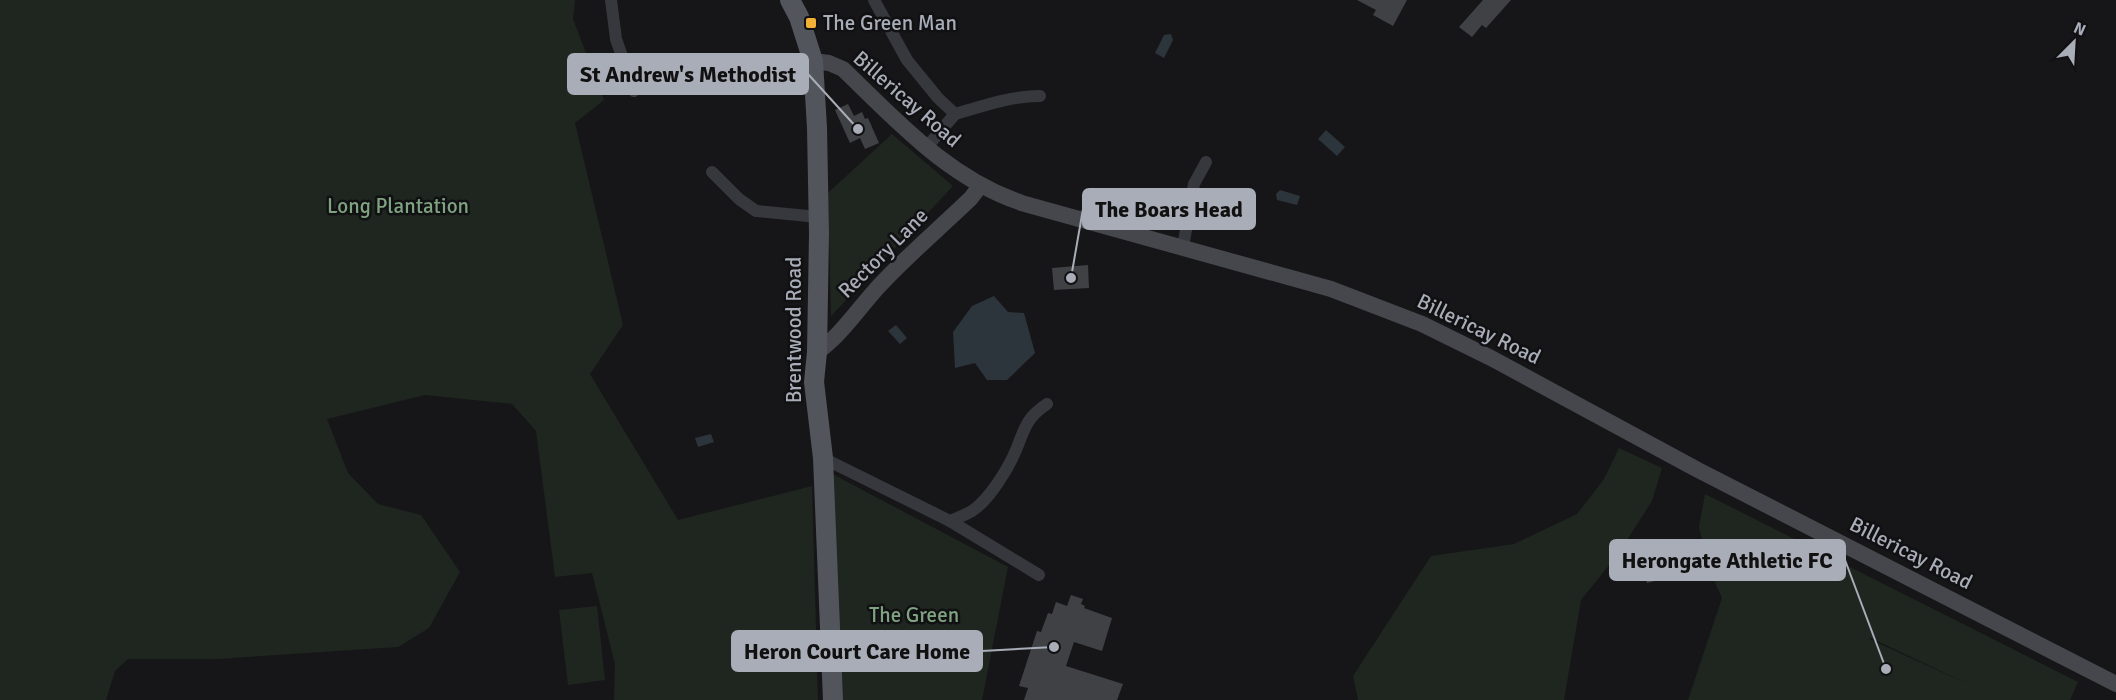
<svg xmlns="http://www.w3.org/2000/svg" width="2116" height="700" font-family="Signika,sans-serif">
  <rect width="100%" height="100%" fill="#161618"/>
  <g fill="#1e261f" fill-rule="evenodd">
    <path d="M0,0H575L573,19L604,100L575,123L623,325L590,374L678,520L812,486L818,700H614L615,664L592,573L555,577L536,431L512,404L425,395L327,419L348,473L378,504L421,515L460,572L429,628L398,647L218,659H128L115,671L106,700H0Z"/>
    <path d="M892,134L953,186L831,316L828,193Z"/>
    <path d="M1619,448L1662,468L1652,501L1618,554L1581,600L1564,700H1358L1353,676L1431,556L1514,544L1577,514L1604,479Z"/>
    <path d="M823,469L1008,567L982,700H833Z"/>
    <path d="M1705,494L2078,682L2070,700H1688L1722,598L1709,569L1699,527ZM1871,638L1968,684L1869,639Z"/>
    <path d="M597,606L605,680L568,685L559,610Z"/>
  </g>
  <g fill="#2c353c">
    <path d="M1171,34L1173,40L1164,58L1155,53L1164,35Z"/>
    <path d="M1326,130L1345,147L1337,156L1318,139Z"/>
    <path d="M1280,190L1300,196L1297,205L1277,200L1276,194Z"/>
    <path d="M994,296L1008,312L1024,313L1035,353L1007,380H987L975,363L955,368L953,332L972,306Z"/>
    <path d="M896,325L907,338L900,344L888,331Z"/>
    <path d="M711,434L714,442L698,447L695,438Z"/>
  </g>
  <g fill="#404145">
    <path d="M1357,0H1407L1393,26L1373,15L1376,10Z"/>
    <path d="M1483,0H1511L1486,28L1482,25L1472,37L1459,27Z"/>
    <path d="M848,104L854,116L862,112L865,119L868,118L879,143L865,149L860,138L850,143L835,110Z"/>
    <path d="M1088,265L1089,288L1054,290L1052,268Z"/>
    <path d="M1666,545L1674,576L1647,583L1638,552Z"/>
    <path d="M1071,595L1083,599L1081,604L1085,606L1084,608L1112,618L1102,651L1074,642L1066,666L1123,684L1117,700H1024L1028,688L1019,686L1037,631L1041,632L1048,613L1052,614L1056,602L1067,606Z"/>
  </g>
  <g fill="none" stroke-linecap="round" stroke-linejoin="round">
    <g stroke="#37383d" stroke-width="12">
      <path d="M611,0L616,39L634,91"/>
      <path d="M874,0L907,60L938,98L955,114C983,106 1010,96 1040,96"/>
      <path d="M926,148L955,114"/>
      <path d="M712,172L739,199L756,211L818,217"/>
      <path d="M1183,247L1194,184L1206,162"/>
      <path d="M823,458L950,521L1039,575"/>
      <path d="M950,521C957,518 965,515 972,511C989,500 1008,469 1016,450C1025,428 1026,418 1047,404"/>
    </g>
    <g stroke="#45474d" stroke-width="16">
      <path d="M813,61L829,63L843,69C898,122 950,180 1025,204L1331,289L1422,324L1491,358L1698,470L2116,684"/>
      <path d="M817,352C840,337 861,305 880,285C909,254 941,227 971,198L980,186"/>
    </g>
    <path stroke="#53555c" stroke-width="20" d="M790,0L799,17L813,61L817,128L819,234L817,352L814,382L823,458L833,700"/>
  </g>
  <rect fill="#f2b134" stroke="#111113" stroke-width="2" x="805" y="17" width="12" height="12" rx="3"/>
  <g text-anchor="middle" stroke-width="5" stroke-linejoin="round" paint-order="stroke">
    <g font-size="21" fill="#a8adb8" stroke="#111113" text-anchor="start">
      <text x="823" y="30">The Green Man</text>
    </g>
    <g font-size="21" fill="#a8adb8" stroke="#111113">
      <text transform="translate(907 99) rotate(41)" y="7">Billericay Road</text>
      <text transform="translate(883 253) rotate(-45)" y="7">Rectory Lane</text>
      <text transform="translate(1479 329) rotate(26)" y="7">Billericay Road</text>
      <text transform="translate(794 330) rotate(-90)" y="7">Brentwood Road</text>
      <text transform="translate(1911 553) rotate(27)" y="7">Billericay Road</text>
    </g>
    <g font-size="21" fill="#7fa381" stroke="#111113">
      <text x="398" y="213">Long Plantation</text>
      <text x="914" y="622">The Green</text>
    </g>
  </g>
  <path fill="none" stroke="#a8adb8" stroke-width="2" d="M858 129L808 74M1071 278L1083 209M1886 669L1845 560M1054 647L982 651"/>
  <g fill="#a8adb8" stroke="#111113" stroke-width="2">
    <circle cx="858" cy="129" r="6"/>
    <circle cx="1071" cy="278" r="6"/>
    <circle cx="1886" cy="669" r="6"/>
    <circle cx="1054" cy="647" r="6"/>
  </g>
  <g fill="#a8adb8" stroke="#a8adb8" stroke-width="2">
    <rect x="568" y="54" width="240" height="40" rx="6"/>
    <rect x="1083" y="189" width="172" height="40" rx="6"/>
    <rect x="1610" y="540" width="235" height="40" rx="6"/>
    <rect x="732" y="631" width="250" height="40" rx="6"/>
  </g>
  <g font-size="22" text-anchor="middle" font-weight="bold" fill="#111">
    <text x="688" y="82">St Andrew's Methodist</text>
    <text x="1169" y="217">The Boars Head</text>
    <text x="1727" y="568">Herongate Athletic FC</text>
    <text x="857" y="659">Heron Court Care Home</text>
  </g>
  <g transform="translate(2074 42) rotate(24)" stroke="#111113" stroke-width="4.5" paint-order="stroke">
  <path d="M0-4.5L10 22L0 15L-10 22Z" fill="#a8adb8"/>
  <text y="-9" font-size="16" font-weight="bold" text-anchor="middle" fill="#a8adb8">N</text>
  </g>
</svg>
